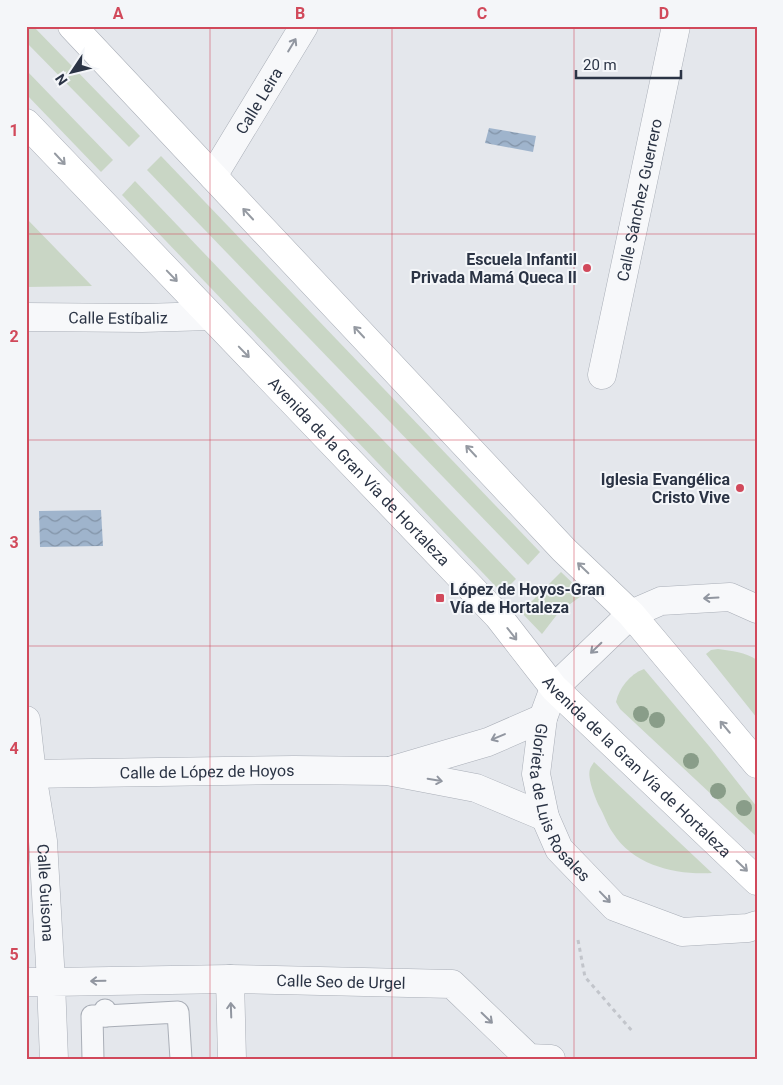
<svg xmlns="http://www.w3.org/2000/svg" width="783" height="1085" font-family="Roboto,sans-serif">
  <defs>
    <pattern id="water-waves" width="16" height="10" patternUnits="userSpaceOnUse" patternTransform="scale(1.25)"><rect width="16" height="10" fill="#9fb4cc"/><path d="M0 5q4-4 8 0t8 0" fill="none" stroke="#8293a7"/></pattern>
  </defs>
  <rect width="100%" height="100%" fill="#e4e7ec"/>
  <g fill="#c9d6c5">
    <path d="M26,26H33L140,136L129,147L26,42Z"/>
    <path d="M26,70L113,160L101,172L26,94Z"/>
    <path d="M161,156L540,552L528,565L147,170Z"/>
    <path d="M135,181L516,579L502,593L122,195Z"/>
    <path d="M26,218L92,286L26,287Z"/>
    <path d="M561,572L584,594L559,612L542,634L521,612Z"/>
    <path d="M718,649C732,651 745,652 757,660V718L706,654L711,650Z"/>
    <path d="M644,669L709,746L757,807V837L620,709L616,702C619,688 630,674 644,669Z"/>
    <path d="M594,762L712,873C676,875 634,866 613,833C607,825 604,814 599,806C595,797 587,778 590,769C591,766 593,764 594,762Z"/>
  </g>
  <g fill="url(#water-waves)">
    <path d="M489,128L536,136L533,152L485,143Z"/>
    <path d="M101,510L103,546L40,547L39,511Z"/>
  </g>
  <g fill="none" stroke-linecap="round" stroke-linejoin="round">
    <defs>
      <g id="pedestrian">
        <path d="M105,1010V1016L178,1012L181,1059"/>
        <path d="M93,1059L92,1016H105"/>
      </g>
      <g id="minor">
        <path id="s1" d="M213,176L304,26"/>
        <path id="s2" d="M26,317L142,318L210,316"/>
        <path id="s3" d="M602,375L676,26"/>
        <path id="s4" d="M26,720L32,774L43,841L51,982H26"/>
        <path id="s5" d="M230,979L452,984L529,1058L551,1059"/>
        <path d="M54,1059L51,982L230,979L232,1059"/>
      </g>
      <g id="tertiary">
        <path id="s6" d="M757,609L730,597L661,601L631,614L554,688L543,718L536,774L545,817L559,849L615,907L682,932L748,928L757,925"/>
        <path d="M393,770L488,742L543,718"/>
        <path id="s7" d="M26,774L294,770L387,771L476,788L545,817"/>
      </g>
      <g id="secondary">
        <path d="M72,26L564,550L631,614L757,764"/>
        <path id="s8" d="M26,123L498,616L554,688L757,881"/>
      </g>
    </defs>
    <use href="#pedestrian" stroke="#a9aeb7" stroke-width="23"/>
    <use href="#minor" stroke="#a9aeb7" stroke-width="29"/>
    <use href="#tertiary" stroke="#a9aeb7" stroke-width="29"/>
    <use href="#secondary" stroke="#a9aeb7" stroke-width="29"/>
    <path stroke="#c2c5cb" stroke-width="3" stroke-dasharray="4 4" stroke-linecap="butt" d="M578,940L585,977L633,1032"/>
    <use href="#pedestrian" stroke="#f7f8fa" stroke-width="21"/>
    <use href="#minor" stroke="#f7f8fa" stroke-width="28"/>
    <use href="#tertiary" stroke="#f7f8fa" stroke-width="28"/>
    <use href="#secondary" stroke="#fff" stroke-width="28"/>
  </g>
  <g fill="#899d89">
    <circle cx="641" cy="714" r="8"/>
    <circle cx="657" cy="720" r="8"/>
    <circle cx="691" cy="761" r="8"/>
    <circle cx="718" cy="791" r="8"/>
    <circle cx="744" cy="808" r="8"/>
  </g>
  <defs><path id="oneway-shaft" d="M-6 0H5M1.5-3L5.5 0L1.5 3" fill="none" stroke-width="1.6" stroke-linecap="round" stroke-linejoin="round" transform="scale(1.25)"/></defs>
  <g stroke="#9196a0">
    <use href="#oneway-shaft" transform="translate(292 45) rotate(-59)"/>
    <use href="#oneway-shaft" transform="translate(711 598) rotate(177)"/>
    <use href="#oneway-shaft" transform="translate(596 648) rotate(136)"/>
    <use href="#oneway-shaft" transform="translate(498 737) rotate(157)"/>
    <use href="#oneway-shaft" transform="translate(435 780) rotate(10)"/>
    <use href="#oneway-shaft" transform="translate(605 897) rotate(46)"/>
    <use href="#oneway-shaft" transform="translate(98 981) rotate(179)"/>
    <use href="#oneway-shaft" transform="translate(231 1010) rotate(-92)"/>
    <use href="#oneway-shaft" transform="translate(487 1018) rotate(44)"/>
  </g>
  <g stroke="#959aa2">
    <use href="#oneway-shaft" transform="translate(60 159) rotate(47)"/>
    <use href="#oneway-shaft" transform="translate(248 214) rotate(-133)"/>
    <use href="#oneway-shaft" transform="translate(172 276) rotate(46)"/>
    <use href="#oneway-shaft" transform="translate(359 332) rotate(-133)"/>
    <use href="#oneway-shaft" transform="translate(244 352) rotate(46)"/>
    <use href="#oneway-shaft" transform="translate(471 451) rotate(-133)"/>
    <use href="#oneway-shaft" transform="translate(583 568) rotate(-136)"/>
    <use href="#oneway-shaft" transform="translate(512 634) rotate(52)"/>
    <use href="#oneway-shaft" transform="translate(725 727) rotate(-130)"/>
    <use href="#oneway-shaft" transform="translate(742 866) rotate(44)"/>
  </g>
  <path fill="none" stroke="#d1495b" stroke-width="1" stroke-opacity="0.55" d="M210,26V1059M392,26V1059M574,26V1059M26,234H757M26,440H757M26,646H757M26,852H757"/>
  <g fill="#d1495b" stroke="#f4f6f9" stroke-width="2">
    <circle cx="587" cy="268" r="5"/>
    <circle cx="740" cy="488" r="5"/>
    <rect x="435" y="593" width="10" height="10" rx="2.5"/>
  </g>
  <g text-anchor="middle" stroke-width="4" stroke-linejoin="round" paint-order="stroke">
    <g font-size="16" fill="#2b3445" stroke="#f4f6f9">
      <text dy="6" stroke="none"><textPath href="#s1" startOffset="88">Calle Leira</textPath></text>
      <text dy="6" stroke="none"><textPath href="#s3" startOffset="179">Calle Sánchez Guerrero</textPath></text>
      <text dy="6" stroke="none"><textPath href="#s2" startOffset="92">Calle Estíbaliz</textPath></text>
      <text dy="6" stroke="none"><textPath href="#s8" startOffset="482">Avenida de la Gran Vía de Hortaleza</textPath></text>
      <text dy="6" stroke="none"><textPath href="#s8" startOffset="888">Avenida de la Gran Vía de Hortaleza</textPath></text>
      <text dy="6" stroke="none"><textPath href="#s7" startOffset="181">Calle de López de Hoyos</textPath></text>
      <text dy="6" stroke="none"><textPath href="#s6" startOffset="361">Glorieta de Luis Rosales</textPath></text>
      <text dy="6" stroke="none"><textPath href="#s4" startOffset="174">Calle Guisona</textPath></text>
      <text dy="6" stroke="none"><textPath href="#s5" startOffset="111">Calle Seo de Urgel</textPath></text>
    </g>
    <g font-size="16" font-weight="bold" fill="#2b3445" stroke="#f4f6f9" text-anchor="end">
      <text x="577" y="265">Escuela Infantil<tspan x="577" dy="18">Privada Mamá Queca II</tspan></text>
      <text x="730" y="485">Iglesia Evangélica<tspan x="730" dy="18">Cristo Vive</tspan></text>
      <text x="450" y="595" text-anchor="start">López de Hoyos-Gran<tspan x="450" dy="18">Vía de Hortaleza</tspan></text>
    </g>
  </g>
  <rect width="783" height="1085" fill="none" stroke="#f4f6f9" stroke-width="55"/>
  <g transform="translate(72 72) rotate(235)" stroke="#f4f6f9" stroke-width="4" paint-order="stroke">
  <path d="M0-4L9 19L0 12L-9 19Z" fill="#2b3445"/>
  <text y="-8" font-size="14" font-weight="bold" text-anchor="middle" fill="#2b3445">N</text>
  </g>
  <path d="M576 70v8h105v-8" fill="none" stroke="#2b3445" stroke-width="2.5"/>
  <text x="583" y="70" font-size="15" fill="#2b3445" stroke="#f4f6f9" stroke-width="4" paint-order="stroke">20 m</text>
  <rect x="28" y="28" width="728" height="1030" fill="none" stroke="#d1495b" stroke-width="2"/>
  <g font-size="16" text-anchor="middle" font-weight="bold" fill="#d1495b">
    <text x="118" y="19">A</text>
    <text x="300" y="19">B</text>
    <text x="482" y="19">C</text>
    <text x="664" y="19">D</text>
    <text x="14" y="136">1</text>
    <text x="14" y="342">2</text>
    <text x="14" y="548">3</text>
    <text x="14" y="754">4</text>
    <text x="14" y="960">5</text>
  </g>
</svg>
